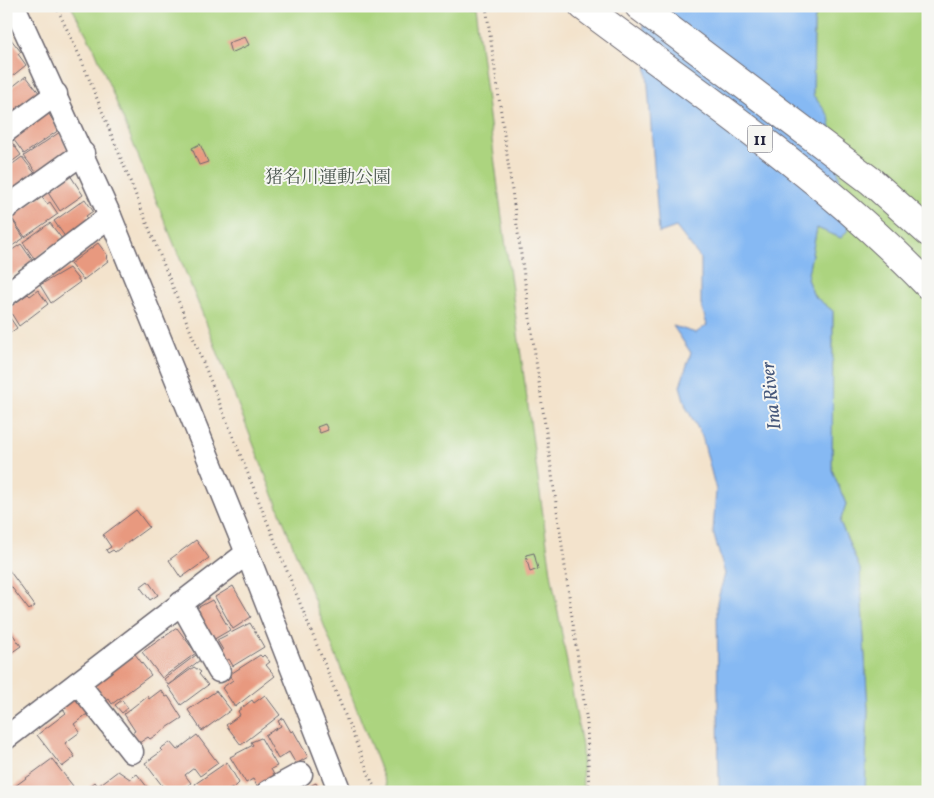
<svg xmlns="http://www.w3.org/2000/svg" width="934" height="798" font-family="Vollkorn,'Noto Serif JP',serif">
  <rect width="100%" height="100%" fill="#f6f6f2"/>
  <filter id="ink" filterUnits="userSpaceOnUse"><feTurbulence type="fractalNoise" baseFrequency=".02" numOctaves="2"/><feDisplacementMap in="SourceGraphic" scale="10" xChannelSelector="R" yChannelSelector="G"/><feConvolveMatrix kernelMatrix="1 2 1 2 8 2 1 2 1" color-interpolation-filters="sRGB"/></filter>
  <filter id="wash" filterUnits="userSpaceOnUse"><feTurbulence type="fractalNoise" baseFrequency=".0096" numOctaves="4" result="noise"/><feDisplacementMap in="SourceGraphic" scale="20" xChannelSelector="R" yChannelSelector="G"/><feGaussianBlur stdDeviation="1.12" result="paint"/><feColorMatrix in="noise" values="0 0 0 0 0 0 0 0 0 0 0 0 0 0 0 0 0 1.4 0 .05"/><feComposite in="paint" operator="in"/></filter>
  <g filter="url(#wash)">
    <rect width="100%" height="100%" fill="#f3e3cc"/>
    <g fill="#acd47f" stroke="#677b5d">
      <path d="M71,6H475L500,203L551,573L582,746L583,792H389L205,320L95,50Z"/>
      <path d="M817,6H928V792H865L868,710L860,569L840,522L846,504L832,470L833,311L814,296L807,279L817,228L841,238L829,116L813,95L814,24Z"/>
    </g>
    <path fill="#86b9f3" stroke="#546e97" d="M642,6H817L814,24L813,95L829,116L848,230L841,238L817,228L807,279L814,296L833,311L832,470L846,504L840,522L860,569L868,710L865,792H719L717,602L725,574L713,532L716,490L702,436L686,407L680,386L691,353L673,326L696,333L707,325L701,304V259L676,227L659,233Z"/>
    <g id="blocks">
      <g fill="#e8997f">
        <path d="M245,37L249,45L231,53L228,43Z"/>
        <path d="M10,38L21,52L18,54L26,65L10,78L6,73V41Z"/>
        <path d="M26,76L40,94L6,120V92Z"/>
        <path d="M47,111L59,130L24,154L11,136Z"/>
        <path d="M60,132L70,155L39,176L24,156Z"/>
        <path d="M8,137L21,155L6,166V138Z"/>
        <path d="M200,144L208,162L199,165L192,148Z"/>
        <path d="M22,157L37,176L17,190L6,180V169Z"/>
        <path d="M70,175L83,195L60,211L47,191Z"/>
        <path d="M41,196L47,204L50,202L58,214L25,237L11,217Z"/>
        <path d="M85,199L93,211L86,216L90,221L66,238L54,221Z"/>
        <path d="M11,218L24,238L6,250V222Z"/>
        <path d="M50,223L62,239L55,249L52,246L36,258L33,257L23,242Z"/>
        <path d="M98,243L108,256L106,258L108,261L83,280L70,264Z"/>
        <path d="M21,244L33,261L7,279L6,254Z"/>
        <path d="M69,268L80,282L51,303L40,285Z"/>
        <path d="M38,290L48,304L19,326L8,308L28,294L30,296Z"/>
        <path d="M6,312L17,328L6,336Z"/>
        <path d="M325,424L328,430L320,433L317,427Z"/>
        <path d="M136,510L149,527L115,552L113,550L108,553L106,550L111,547L103,535Z"/>
        <path d="M196,540L209,558L181,578L169,560Z"/>
        <path d="M534,553L538,569L530,572L526,555Z"/>
        <path d="M6,566L35,606L29,610L6,580Z"/>
        <path d="M148,581L158,595L150,600L140,587Z"/>
        <path d="M233,586L251,617L233,629L215,597Z"/>
        <path d="M212,600L230,630L211,641L197,614L200,612L197,608Z"/>
        <path d="M250,623L264,647L233,666L229,659L224,662L219,653L223,650L217,640Z"/>
        <path d="M177,628L196,653L162,678L142,652Z"/>
        <path d="M11,632L21,646L8,655L6,636Z"/>
        <path d="M135,654L151,675L112,704L109,699L106,701L93,684Z"/>
        <path d="M196,655L200,660L168,685L164,679Z"/>
        <path d="M260,655L262,657L264,655L270,662L266,665L275,676L235,707L222,688L233,680L229,675Z"/>
        <path d="M194,667L201,672L199,674L208,685L181,705L168,686Z"/>
        <path d="M161,690L166,697L168,696L182,718L150,739L148,737L139,743L132,733L135,731L124,714L147,696L149,699Z"/>
        <path d="M216,691L231,710L202,731L188,710Z"/>
        <path d="M78,694L91,711L74,724L80,732L65,743L75,757L62,767L37,735L66,713L61,706Z"/>
        <path d="M265,695L280,715L241,745L226,725L240,715L238,711L252,700L254,703Z"/>
        <path d="M122,700L128,708L122,713L115,705Z"/>
        <path d="M283,718L291,732L293,730L308,757L296,764L289,752L278,759L265,735L281,726L278,721Z"/>
        <path d="M197,735L218,763L200,776L194,768L185,775L191,783L179,792H167L145,763L162,751L160,749L170,742L177,750Z"/>
        <path d="M261,738L277,766L271,769L275,777L257,786L253,779L246,783L230,757L253,745L251,742Z"/>
        <path d="M52,759L73,786L66,792H7Z"/>
        <path d="M227,762L239,783L236,786L226,792H199L195,784Z"/>
        <path d="M118,771L130,779L137,774L151,792H83L95,782L98,786Z"/>
        <path d="M316,783L320,792H298Z"/>
      </g>
    </g>
  </g>
  <g filter="url(#ink)">
    <use href="#blocks" fill-opacity="0" stroke="#6b666e" stroke-width="1"/>
    <g fill="none" stroke-linecap="round" stroke-linejoin="round">
      <defs>
        <g id="street">
          <path d="M14,6L110,216L247,553L340,792"/>
          <path d="M6,131L56,94"/>
          <path d="M6,208L83,153"/>
          <path d="M6,295L110,216"/>
          <path d="M181,603L219,671"/>
          <path d="M78,683L132,752"/>
          <path d="M6,738L247,553"/>
          <path d="M268,792L301,774"/>
        </g>
        <path id="secondary" d="M6,10L11,6"/>
        <g id="highway">
          <path d="M583,6C701,95 825,178 928,285"/>
          <path d="M639,6L871,181L928,232"/>
        </g>
      </defs>
      <use href="#street" stroke="#6b666e" stroke-width="25"/>
      <use href="#secondary" stroke="#6b666e" stroke-width="30"/>
      <use href="#highway" stroke="#6b666e" stroke-width="30"/>
      <g stroke="#6b666e" stroke-width="3" stroke-dasharray="1 4" stroke-linecap="butt">
        <path d="M56,6L81,59L376,792"/>
        <path d="M486,6L587,723L589,792"/>
      </g>
      <use href="#street" stroke="#fff" stroke-width="22"/>
      <use href="#secondary" stroke="#fff" stroke-width="28"/>
      <use href="#highway" stroke="#fff" stroke-width="28"/>
    </g>
  </g>
  <g text-anchor="middle" stroke-width="4" stroke-linejoin="round" paint-order="stroke">
    <rect fill="#f6f6f2" stroke="#626272" stroke-width="1" x="747.5" y="125.5" width="25" height="27" rx="4"/>
    <g font-size="16" font-weight="bold" fill="#22223b">
      <text x="760" y="145">11</text>
    </g>
    <g font-size="18" fill="#4b574f" stroke="#f6f6f2">
      <text x="328" y="183">猪名川運動公園</text>
    </g>
    <g font-size="19" font-style="italic" fill="#45577b" stroke="#f6f6f2">
      <text transform="translate(770 396) rotate(-96)" y="7">Ina River</text>
    </g>
  </g>
  <rect width="934" height="798" fill="none" stroke="#f6f6f2" stroke-width="25"/>
</svg>
